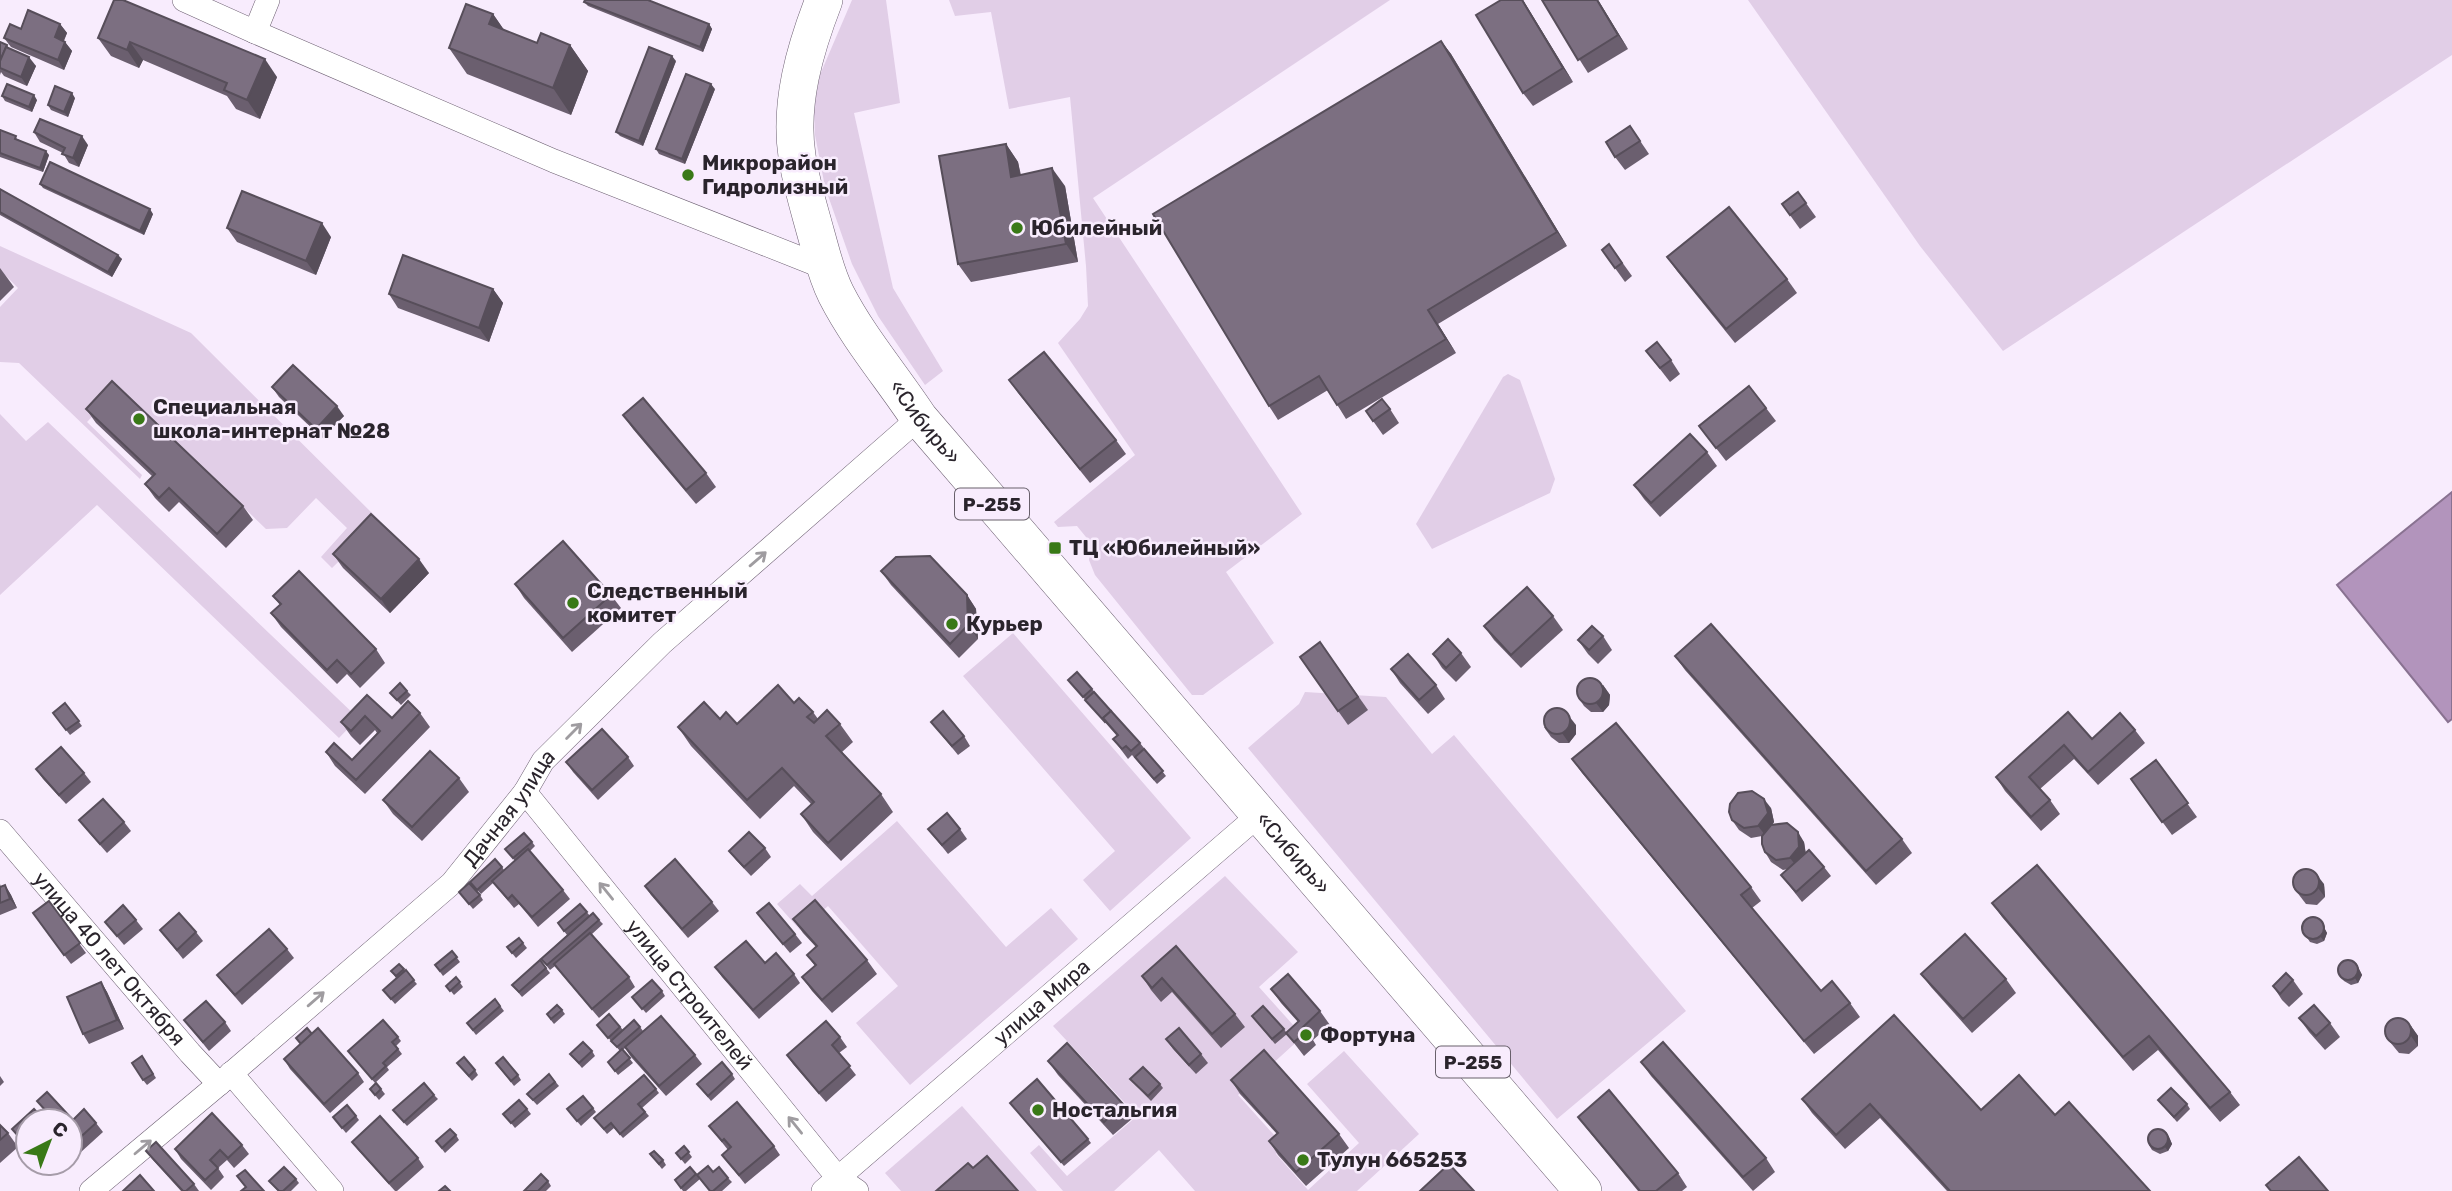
<svg xmlns="http://www.w3.org/2000/svg" width="2452" height="1191" font-family="Rubik,sans-serif">
  <rect width="100%" height="100%" fill="#f8ecfd"/>
  <g fill="#e1cee7" fill-rule="evenodd">
    <path d="M852,0H886L900,103L854,113L893,288L943,371L925,385L878,316L852,264L825,187L815,135L814,110L819,77Z"/>
    <path d="M949,0H1390L1093,198L1302,514L1226,572L1274,643L1203,695H1192L1095,575L1089,560L1090,542L1077,526L1058,527L1054,522L1135,455L1058,343L1080,319L1088,306L1086,266L1070,97L1009,109L991,12L955,16Z"/>
    <path d="M1748,0H2452V55L2003,351L1920,246Z"/>
    <path d="M0,246L191,333L380,521L332,568L321,557L347,528L316,498L287,528L266,529L120,388L87,422L142,475L140,479L19,363L0,362V307L18,288L0,270Z"/>
    <path d="M1508,374L1520,380L1555,479L1550,493L1432,549L1416,524L1503,377Z"/>
    <path d="M0,414L26,441L48,422L358,718L339,738L97,505L0,595Z"/>
    <path d="M1013,633L1191,838L1110,911L1083,880L1115,851L963,676Z"/>
    <path d="M1305,692L1386,697L1432,754L1454,735L1686,1011L1557,1119L1248,748L1299,704Z"/>
    <path d="M897,821L1006,947L1051,908L1078,939L910,1085L856,1023L898,986L828,906L800,930L777,904L800,884L812,896Z"/>
    <path d="M1225,876L1298,952L1259,987L1303,1036L1238,1095L1284,1146L1276,1154L1308,1190L1359,1143L1307,1084L1344,1051L1419,1134L1357,1191H1195L1159,1150L1114,1191H1063L1030,1153L1039,1145L1067,1176L1137,1116L1053,1026ZM1186,960L1221,1048L1172,992Z"/>
    <path d="M962,1106L1037,1191H901L885,1173Z"/>
  </g>
  <path fill="#b294bc" stroke="#897291" stroke-width="2" d="M2452,492V719L2448,722L2337,585Z"/>
  <g fill="none" stroke-linecap="round" stroke-linejoin="round">
    <defs>
      <g id="minor">
        <path d="M184,0L255,32L268,0"/>
        <path d="M255,32L554,161L823,267"/>
        <path id="s1" d="M525,792L838,1178L857,1191"/>
        <path id="s2" d="M0,831L190,1053L219,1084"/>
        <path d="M231,1073L332,1191"/>
        <path id="s3" d="M91,1191L219,1084L452,883L525,792L543,761L662,643L919,418"/>
        <path id="s4" d="M823,1191L1260,814"/>
      </g>
      <g id="trunk">
        <path id="s5" d="M824,0C805,49 789,103 797,156C801,183 809,208 816,234C822,255 826,274 836,294C859,339 892,377 919,418L1583,1191"/>
      </g>
    </defs>
    <use href="#minor" stroke="#6d6072" stroke-width="24"/>
    <use href="#trunk" stroke="#6d6072" stroke-width="38"/>
    <use href="#minor" stroke="#fff" stroke-width="23"/>
    <use href="#trunk" stroke="#fff" stroke-width="37"/>
  </g>
  <g fill="#6b5f6f">
    <path d="M114,0L277,77L260,119L236,109L227,96L143,60L139,68L111,56L98,38Z"/>
    <path d="M1501,0H1523L1573,82L1533,106L1523,93Z"/>
    <path d="M1542,0H1598L1628,49L1588,73Z"/>
    <path d="M584,2L709,24L712,29L703,52L588,6Z"/>
    <path d="M493,14L504,30L537,43L570,45L588,71L571,115L467,74L449,48Z"/>
    <path d="M60,24L67,33L64,41L65,42L72,51L64,70L11,47L4,38L21,29Z"/>
    <path d="M1441,41L1451,54L1567,246L1438,324L1456,353L1346,419L1328,390L1278,420L1269,406Z"/>
    <path d="M0,42L7,45L9,49L36,66L27,86L4,76L1,72L0,75Z"/>
    <path d="M676,61L643,146L620,136L616,132Z"/>
    <path d="M715,89L685,164L659,154L656,149Z"/>
    <path d="M2,96L37,100L32,112L5,101Z"/>
    <path d="M75,98L68,117L51,110L48,105Z"/>
    <path d="M1630,126L1649,154L1625,170L1615,157Z"/>
    <path d="M0,130L49,155L43,172L0,157Z"/>
    <path d="M34,132L88,145L79,167L69,163L63,153L40,142Z"/>
    <path d="M1006,144L1018,162L1021,175L1065,186L1078,262L971,282L958,264Z"/>
    <path d="M40,184L153,214L144,235L43,188Z"/>
    <path d="M0,189L122,259L112,277L0,215Z"/>
    <path d="M1798,192L1816,217L1800,229L1782,204Z"/>
    <path d="M227,228L331,237L316,275L237,242Z"/>
    <path d="M1609,244L1632,276L1625,282L1602,250Z"/>
    <path d="M1667,257L1787,279L1797,293L1735,343L1677,271Z"/>
    <path d="M0,268L14,287L0,301Z"/>
    <path d="M493,289L503,303L489,342L398,308L389,294Z"/>
    <path d="M1646,351L1671,360L1680,374L1670,382Z"/>
    <path d="M1009,380L1116,440L1126,454L1090,483L1019,394Z"/>
    <path d="M272,387L344,416L322,438L279,397Z"/>
    <path d="M1766,408L1776,421L1726,461L1699,426Z"/>
    <path d="M86,409L243,506L253,520L226,548L179,502L169,512L155,498L145,484L153,477L96,423Z"/>
    <path d="M1390,409L1399,423L1383,435L1366,411Z"/>
    <path d="M623,415L706,473L716,487L696,504L633,429Z"/>
    <path d="M1707,452L1717,466L1660,517L1644,499L1634,485Z"/>
    <path d="M333,554L429,573L390,613L343,568Z"/>
    <path d="M881,571L967,595L976,609L978,639L959,658L891,585Z"/>
    <path d="M515,584L611,595L621,608L572,652L524,598Z"/>
    <path d="M273,596L376,649L385,663L360,688L347,674L337,684L281,627L271,613L280,605Z"/>
    <path d="M1553,616L1563,630L1521,668L1494,640L1484,626Z"/>
    <path d="M1603,636L1612,650L1598,664L1588,654L1578,640Z"/>
    <path d="M1320,642L1368,710L1348,725L1300,657Z"/>
    <path d="M1461,653L1471,667L1456,682L1442,668L1433,654Z"/>
    <path d="M1675,656L1902,839L1912,853L1876,885L1685,670Z"/>
    <path d="M1391,669L1436,685L1445,699L1428,714L1400,683Z"/>
    <path d="M1068,680L1092,689L1140,743L1166,776L1157,784L1132,755L1128,759L1113,739L1117,736Z"/>
    <path d="M1603,685L1610,695L1609,705L1603,712H1591L1584,706L1578,697Z"/>
    <path d="M407,691L411,695L401,705L390,693Z"/>
    <path d="M367,695L392,718L420,713L430,727L365,794L335,766L326,752L352,760L377,733L375,730L360,745L351,736L341,722Z"/>
    <path d="M65,703L82,726L70,735L53,713Z"/>
    <path d="M794,703L813,712L818,719L840,724L853,742L842,752L881,794L893,812L841,861L813,832L801,814L811,804L794,786L760,819L691,746L678,727L737,724Z"/>
    <path d="M2068,712L2092,739L2135,730L2145,743L2098,785L2074,759L2040,789L2050,800L2060,814L2041,831L2005,791L1996,777Z"/>
    <path d="M931,722L964,736L970,746L958,755Z"/>
    <path d="M1576,725V734L1569,743H1559L1551,737L1544,727Z"/>
    <path d="M628,757L634,766L598,800L573,772L566,762Z"/>
    <path d="M1572,759L1751,887L1761,901L1752,908L1821,991L1850,1003L1860,1017L1814,1054L1582,773Z"/>
    <path d="M2156,760L2197,817L2172,835L2131,779Z"/>
    <path d="M36,769L84,773L91,782L66,804L43,779Z"/>
    <path d="M459,778L469,792L422,841L393,814L383,800Z"/>
    <path d="M1771,808L1774,822L1772,825L1804,842L1806,854L1824,867L1831,876L1802,902L1781,875L1788,869L1783,870L1771,862L1765,852L1762,836L1751,838L1739,830L1732,820Z"/>
    <path d="M79,820L124,822L131,831L107,853L86,829Z"/>
    <path d="M928,829H960L967,839L948,854Z"/>
    <path d="M532,842L535,846L530,851L563,890L570,899L538,927L519,904L514,908L493,883L481,894L470,882L502,867L504,870L515,861L505,849Z"/>
    <path d="M765,848L771,857L751,876L736,860L729,851Z"/>
    <path d="M0,884L1,887L5,885L11,895L17,908L0,915Z"/>
    <path d="M2324,884L2325,897L2317,905L2306,904L2293,887Z"/>
    <path d="M645,886L712,902L719,911L688,938L651,895Z"/>
    <path d="M459,892L480,895L483,900L473,909Z"/>
    <path d="M49,901L86,953L71,964L33,913Z"/>
    <path d="M1992,903L2230,1092L2240,1105L2220,1122L2158,1050L2133,1071L2002,917Z"/>
    <path d="M580,904L590,916L599,920L603,924L592,934L629,977L635,987L599,1018L555,966L550,970L541,959L567,935L558,923Z"/>
    <path d="M757,913L795,934L802,943L790,953Z"/>
    <path d="M793,919L867,960L877,974L832,1013L812,991L802,977L815,966L807,955L816,947L803,933Z"/>
    <path d="M136,920L143,929L124,945L105,922Z"/>
    <path d="M2320,920L2327,933L2324,941L2317,944L2310,942L2302,930Z"/>
    <path d="M160,930L196,932L203,941L183,959Z"/>
    <path d="M519,938L527,948L516,958L507,947Z"/>
    <path d="M1176,946L1235,1014L1245,1027L1221,1048L1172,992L1161,1002L1151,990L1142,976Z"/>
    <path d="M287,949L294,958L242,1005L224,984L217,975Z"/>
    <path d="M452,951L460,962L443,976L435,965Z"/>
    <path d="M540,960L550,973L522,997L512,985Z"/>
    <path d="M765,963L794,974L800,983L759,1019L722,977L715,967Z"/>
    <path d="M2356,963L2362,975L2358,983L2351,985L2344,981L2341,977Z"/>
    <path d="M399,964L417,984L395,1004L383,990L396,978L391,971Z"/>
    <path d="M1921,974L2006,979L2016,993L1972,1033L1931,987Z"/>
    <path d="M456,977L463,987L454,995L450,990Z"/>
    <path d="M2293,980L2303,994L2289,1007L2282,1000L2273,986Z"/>
    <path d="M101,982L107,992L124,1029L89,1044L83,1034Z"/>
    <path d="M1271,989L1320,1011L1330,1025L1313,1040L1316,1045L1304,1056L1287,1034L1275,1044L1252,1016L1284,1029L1286,1032L1298,1022L1281,1003Z"/>
    <path d="M662,991L665,996L646,1013L636,1001Z"/>
    <path d="M495,999L504,1011L476,1035L467,1023Z"/>
    <path d="M562,1010L565,1014L554,1024L550,1019Z"/>
    <path d="M609,1014L623,1030L640,1027L643,1031L695,1055L702,1064L666,1096L631,1057L625,1048L623,1050L633,1063L618,1075L608,1062L620,1051L597,1025Z"/>
    <path d="M2299,1018L2330,1023L2340,1037L2325,1050L2309,1032Z"/>
    <path d="M184,1020L225,1022L231,1031L209,1051Z"/>
    <path d="M2411,1026L2418,1036V1046L2409,1054L2399,1053L2385,1036Z"/>
    <path d="M312,1034L358,1073L364,1082L330,1113L290,1069L284,1059L300,1044L296,1038Z"/>
    <path d="M398,1037L401,1041L396,1046L402,1054L387,1067L389,1070L375,1083L348,1051Z"/>
    <path d="M840,1037L847,1047L839,1053L856,1075L826,1102L793,1064L787,1055Z"/>
    <path d="M1166,1039L1201,1054L1208,1063L1196,1074L1173,1049Z"/>
    <path d="M592,1051L595,1056L582,1068L570,1054Z"/>
    <path d="M142,1056L156,1078L147,1085L143,1080Z"/>
    <path d="M1048,1061L1123,1104L1133,1118L1113,1135L1058,1075Z"/>
    <path d="M1641,1062L1766,1158L1775,1172L1753,1191L1651,1076Z"/>
    <path d="M457,1063L475,1070L478,1075L472,1081Z"/>
    <path d="M496,1063L518,1075L521,1080L514,1086Z"/>
    <path d="M549,1074L559,1086L537,1105L527,1094Z"/>
    <path d="M732,1074L735,1079L711,1101L697,1084Z"/>
    <path d="M0,1076L4,1082L0,1086Z"/>
    <path d="M1130,1079L1160,1084L1163,1088L1151,1101Z"/>
    <path d="M1231,1080L1339,1134L1349,1148L1306,1186L1278,1155L1269,1141L1277,1134L1240,1094Z"/>
    <path d="M370,1089H381L385,1094L379,1100Z"/>
    <path d="M656,1089L659,1093L642,1108L649,1116L623,1138L614,1128L607,1134L594,1118Z"/>
    <path d="M434,1095L438,1099L407,1126L393,1110Z"/>
    <path d="M1802,1099L2055,1115L2150,1191H1947L1880,1118L1845,1149L1812,1113Z"/>
    <path d="M2158,1100L2187,1104L2190,1109L2177,1122Z"/>
    <path d="M37,1101L73,1120L96,1123L103,1132L81,1152L70,1140V1121H53Z"/>
    <path d="M1010,1103L1088,1139L1091,1143L1064,1166Z"/>
    <path d="M593,1108L596,1112L581,1126L567,1109Z"/>
    <path d="M527,1109L531,1114L515,1128L507,1118Z"/>
    <path d="M356,1116L359,1120L346,1133L333,1117Z"/>
    <path d="M1578,1117L1678,1173L1687,1187L1682,1191H1638L1588,1130Z"/>
    <path d="M28,1121V1149L12,1129Z"/>
    <path d="M0,1125L8,1133L18,1147L0,1163Z"/>
    <path d="M709,1126L774,1146L780,1155L745,1184L722,1155L728,1150Z"/>
    <path d="M2166,1132L2169,1137L2172,1144L2168,1151L2160,1154L2152,1150L2149,1145Z"/>
    <path d="M456,1135L459,1140L445,1153L436,1141Z"/>
    <path d="M352,1142L418,1158L424,1167L397,1191H395L359,1151Z"/>
    <path d="M242,1145L249,1154L234,1168L227,1160L218,1168L224,1177L211,1190L181,1159L175,1149Z"/>
    <path d="M684,1146L692,1157L685,1164L676,1153Z"/>
    <path d="M146,1151L194,1184L199,1191H181L153,1160Z"/>
    <path d="M650,1154L663,1160L666,1165L662,1169Z"/>
    <path d="M690,1167L697,1175L713,1172L728,1178L732,1182L722,1191H710L700,1179L686,1191H683L675,1180Z"/>
    <path d="M296,1179L299,1183L291,1191H278L269,1181Z"/>
    <path d="M548,1181L551,1186L546,1191H524Z"/>
  </g>
  <g fill="#574e5a">
    <path d="M1522,0H1523L1573,82L1563,68Z"/>
    <path d="M1597,0H1598L1628,49L1618,35Z"/>
    <path d="M493,14L511,40L489,24Z"/>
    <path d="M60,24L67,33L61,46L55,37Z"/>
    <path d="M709,24L712,29L703,52L700,47Z"/>
    <path d="M1441,41L1451,54L1567,246L1557,232Z"/>
    <path d="M65,42L72,51L64,70L58,60Z"/>
    <path d="M130,42L143,60L139,68L127,50Z"/>
    <path d="M570,45L588,71L571,115L553,88Z"/>
    <path d="M672,56L676,61L643,146L639,141Z"/>
    <path d="M29,57L36,66L27,86L21,77Z"/>
    <path d="M265,59L277,77L260,119L247,100Z"/>
    <path d="M711,84L715,89L685,164L682,159Z"/>
    <path d="M72,93L75,98L68,117L64,112Z"/>
    <path d="M34,95L37,100L32,112L29,107Z"/>
    <path d="M82,136L88,145L79,167L73,158Z"/>
    <path d="M1006,144L1018,162L1024,195L1011,177Z"/>
    <path d="M46,151L49,155L43,172L40,168Z"/>
    <path d="M1052,168L1065,186L1078,262L1066,244Z"/>
    <path d="M150,209L153,214L144,235L140,231Z"/>
    <path d="M322,223L331,237L316,275L306,261Z"/>
    <path d="M118,255L122,259L112,277L108,272Z"/>
    <path d="M493,289L503,303L489,342L479,328Z"/>
    <path d="M1428,310L1438,324L1456,353L1446,339Z"/>
    <path d="M337,406L344,416L322,438L316,429Z"/>
    <path d="M419,559L429,573L390,613L381,599Z"/>
    <path d="M967,595L976,609L978,639L968,625Z"/>
    <path d="M1603,685L1610,695L1609,705L1603,712L1596,703Z"/>
    <path d="M1569,716L1576,725V734L1569,743L1562,733Z"/>
    <path d="M1764,799L1771,808L1774,822L1765,835L1758,826Z"/>
    <path d="M1798,832L1804,842L1806,856L1797,867L1790,858Z"/>
    <path d="M2317,875L2324,884L2325,897L2318,888Z"/>
    <path d="M5,885L11,895L17,908L10,899Z"/>
    <path d="M2320,920L2327,933L2324,941L2320,936Z"/>
    <path d="M2356,963L2362,975L2358,983L2355,978Z"/>
    <path d="M101,982L107,992L124,1029L117,1020Z"/>
    <path d="M2411,1026L2418,1036V1046L2411,1036Z"/>
    <path d="M2166,1132L2169,1137L2172,1144L2168,1151L2165,1147Z"/>
  </g>
  <g fill="#7c6f81" stroke="#574e5a" stroke-width="2">
    <path d="M114,0H123L265,59L247,100L224,90L227,83L130,42L127,50L98,38Z"/>
    <path d="M585,0H648L709,24L700,47L584,2Z"/>
    <path d="M1501,0H1522L1563,68L1523,93L1476,15Z"/>
    <path d="M1542,0H1597L1618,35L1578,60Z"/>
    <path d="M466,4L493,14L489,24L537,43L541,33L570,45L553,88L449,48Z"/>
    <path d="M28,10L60,24L55,37L65,42L58,60L4,38L10,24L21,29Z"/>
    <path d="M1441,41L1557,232L1428,310L1446,339L1337,405L1319,376L1269,406L1153,214Z"/>
    <path d="M0,42L7,45L0,61Z"/>
    <path d="M6,47L29,57L21,77L0,68V61Z"/>
    <path d="M649,47L672,56L639,141L616,132Z"/>
    <path d="M686,74L711,84L682,159L656,149Z"/>
    <path d="M7,84L34,95L29,107L2,96Z"/>
    <path d="M55,86L72,93L64,112L48,105Z"/>
    <path d="M40,119L82,136L73,158L62,154L65,148L34,132Z"/>
    <path d="M1630,126L1640,141L1615,157L1606,142Z"/>
    <path d="M0,130L16,136L15,139L46,151L40,168L0,153Z"/>
    <path d="M1006,144L1011,177L1052,168L1066,244L958,264L939,156Z"/>
    <path d="M50,162L150,209L140,231L40,184Z"/>
    <path d="M0,189L118,255L108,272L0,212Z"/>
    <path d="M242,191L322,223L306,261L227,228Z"/>
    <path d="M1798,192L1806,203L1790,215L1782,204Z"/>
    <path d="M1729,207L1787,279L1726,329L1667,257Z"/>
    <path d="M1609,244L1622,263L1615,268L1602,250Z"/>
    <path d="M403,255L493,289L479,328L389,294Z"/>
    <path d="M1657,342L1671,360L1660,368L1646,351Z"/>
    <path d="M1044,352L1116,440L1080,469L1009,380Z"/>
    <path d="M293,365L337,406L316,429L272,387Z"/>
    <path d="M112,381L243,506L217,534L169,488L159,498L145,484L155,474L86,409Z"/>
    <path d="M1749,386L1766,408L1716,448L1699,426Z"/>
    <path d="M643,398L706,473L686,490L623,415Z"/>
    <path d="M1382,399L1390,409L1373,421L1366,411Z"/>
    <path d="M1690,434L1707,452L1651,503L1634,485Z"/>
    <path d="M371,514L419,559L381,599L333,554Z"/>
    <path d="M563,541L611,595L563,638L515,584Z"/>
    <path d="M930,556L967,595L968,625L950,644L881,571L896,557Z"/>
    <path d="M299,571L376,649L351,674L337,660L327,670L271,613L281,604L273,596Z"/>
    <path d="M1527,587L1553,616L1511,655L1484,626Z"/>
    <path d="M1711,624L1902,839L1866,871L1675,656Z"/>
    <path d="M1592,626L1603,636L1589,650L1578,640Z"/>
    <path d="M1448,639L1461,653L1446,668L1433,654Z"/>
    <path d="M1320,642L1358,697L1338,711L1300,657Z"/>
    <path d="M1408,654L1436,685L1419,700L1391,669Z"/>
    <path d="M1077,672L1092,689L1083,697L1068,680Z"/>
    <circle cx="1590" cy="691" r="13"/>
    <path d="M400,683L407,691L397,700L390,693Z"/>
    <path d="M778,685L794,703L799,698L813,712L807,717L814,723L827,710L840,724L826,736L881,794L828,843L801,814L814,802L782,768L747,800L678,727L704,702L720,719L726,712L737,724Z"/>
    <path d="M1094,692L1111,711L1103,718L1106,721L1105,722L1085,700Z"/>
    <path d="M367,695L392,718L408,701L420,713L356,780L326,752L334,743L352,760L380,731L365,716L351,731L341,722Z"/>
    <path d="M65,703L79,721L66,730L53,713Z"/>
    <circle cx="1557" cy="721" r="13"/>
    <path d="M943,711L964,736L952,746L931,722Z"/>
    <path d="M1111,711L1140,743L1131,751L1126,746L1122,749L1113,739L1118,735L1103,718Z"/>
    <path d="M2068,712L2092,739L2120,713L2135,730L2088,772L2064,745L2029,777L2050,800L2031,817L1996,777Z"/>
    <path d="M1616,723L1751,887L1741,895L1821,991L1832,981L1850,1003L1804,1041L1572,759Z"/>
    <path d="M602,729L628,757L592,790L566,762Z"/>
    <path d="M61,747L84,773L59,795L36,769Z"/>
    <path d="M1144,749L1163,771L1154,779L1135,757Z"/>
    <path d="M430,751L459,778L412,827L383,800Z"/>
    <path d="M2156,760L2188,803L2162,822L2131,779Z"/>
    <path d="M1752,791L1764,799L1768,813L1758,826L1744,828L1732,820L1729,812L1730,804L1738,793Z"/>
    <path d="M103,799L124,822L100,844L79,820Z"/>
    <path d="M947,813L960,829L942,845L928,829Z"/>
    <path d="M1787,823L1798,832L1799,847L1790,858L1776,860L1765,852L1762,844V836L1771,825Z"/>
    <path d="M749,832L765,848L744,867L729,851Z"/>
    <path d="M524,833L532,842L513,858L505,849Z"/>
    <path d="M528,849L563,890L532,917L512,895L508,899L492,881Z"/>
    <path d="M1809,850L1824,867L1796,892L1781,875Z"/>
    <path d="M495,859L502,867L477,890L470,882Z"/>
    <path d="M675,859L712,902L682,929L645,886Z"/>
    <path d="M2037,865L2230,1092L2210,1108L2149,1036L2123,1057L1992,903Z"/>
    <circle cx="2306" cy="882" r="13"/>
    <path d="M469,883L480,895L469,904L459,892Z"/>
    <path d="M5,885L10,899L0,903V887Z"/>
    <path d="M815,900L867,960L822,1000L802,977L816,965L807,955L817,946L793,919Z"/>
    <path d="M49,901L80,943L64,955L33,913Z"/>
    <path d="M769,903L795,934L783,944L757,913Z"/>
    <path d="M580,904L587,912L564,931L558,923Z"/>
    <path d="M123,905L136,920L117,936L105,922Z"/>
    <path d="M179,913L196,932L177,950L160,930Z"/>
    <path d="M593,913L599,920L547,965L541,959Z"/>
    <circle cx="2313" cy="928" r="11"/>
    <path d="M269,929L287,949L235,995L217,975Z"/>
    <path d="M590,933L629,977L592,1009L554,964Z"/>
    <path d="M1965,934L2006,979L1963,1019L1921,974Z"/>
    <path d="M519,938L523,943L512,953L507,947Z"/>
    <path d="M746,941L765,963L776,953L794,974L753,1010L715,967Z"/>
    <path d="M1176,946L1235,1014L1212,1034L1162,978L1152,988L1142,976Z"/>
    <path d="M452,951L457,957L440,971L435,965Z"/>
    <path d="M540,960L546,968L519,992L512,985Z"/>
    <circle cx="2348" cy="970" r="10"/>
    <path d="M399,964L404,969L396,976L391,971Z"/>
    <path d="M406,970L414,980L391,999L383,990Z"/>
    <path d="M2286,973L2293,980L2280,994L2273,986Z"/>
    <path d="M1288,974L1320,1011L1303,1027L1307,1031L1294,1042L1286,1033L1299,1021L1271,989Z"/>
    <path d="M456,977L460,982L450,991L446,986Z"/>
    <path d="M652,980L662,991L642,1009L632,997Z"/>
    <path d="M101,982L117,1020L83,1034L67,997Z"/>
    <path d="M495,999L500,1006L473,1030L467,1023Z"/>
    <path d="M206,1001L225,1022L203,1042L184,1020Z"/>
    <path d="M557,1005L562,1010L551,1019L547,1014Z"/>
    <path d="M2314,1005L2330,1023L2316,1036L2299,1018Z"/>
    <path d="M1263,1006L1284,1029L1272,1039L1252,1016Z"/>
    <path d="M609,1014L620,1027L608,1038L597,1025Z"/>
    <path d="M1894,1015L1981,1110L2019,1075L2055,1115L2069,1102L2150,1191H1950L1870,1104L1836,1135L1802,1099Z"/>
    <path d="M661,1016L695,1055L659,1086L625,1047Z"/>
    <circle cx="2398" cy="1031" r="13"/>
    <path d="M383,1020L398,1037L392,1042L398,1049L383,1063L386,1066L372,1079L348,1051Z"/>
    <path d="M634,1020L640,1027L617,1047L611,1041Z"/>
    <path d="M826,1021L840,1037L832,1045L850,1066L819,1093L787,1055Z"/>
    <path d="M307,1028L312,1034L301,1044L296,1038Z"/>
    <path d="M318,1028L358,1073L324,1104L284,1059Z"/>
    <path d="M1179,1028L1201,1054L1189,1065L1166,1039Z"/>
    <path d="M583,1042L592,1051L579,1063L570,1054Z"/>
    <path d="M1663,1042L1766,1158L1743,1177L1641,1062Z"/>
    <path d="M1067,1043L1123,1104L1104,1122L1048,1061Z"/>
    <path d="M622,1049L630,1058L615,1071L608,1062Z"/>
    <path d="M1264,1050L1339,1134L1296,1172L1269,1141L1278,1133L1231,1080Z"/>
    <path d="M142,1056L153,1074L143,1080L132,1063Z"/>
    <path d="M464,1057L475,1070L469,1076L457,1063Z"/>
    <path d="M503,1057L518,1075L511,1081L496,1063Z"/>
    <path d="M722,1062L732,1074L708,1096L697,1084Z"/>
    <path d="M1143,1067L1160,1084L1148,1096L1130,1079Z"/>
    <path d="M549,1074L555,1082L533,1100L527,1094Z"/>
    <path d="M644,1075L656,1089L638,1104L645,1112L620,1134L611,1123L604,1129L594,1118Z"/>
    <path d="M1037,1079L1088,1139L1061,1162L1010,1103Z"/>
    <path d="M376,1083L381,1089L375,1095L370,1089Z"/>
    <path d="M424,1083L434,1095L404,1122L393,1110Z"/>
    <path d="M2171,1088L2187,1104L2174,1117L2158,1100Z"/>
    <path d="M1609,1090L1678,1173L1656,1191H1640L1578,1117Z"/>
    <path d="M47,1092L73,1120L84,1109L96,1123L74,1143L70,1138V1121H55L37,1101Z"/>
    <path d="M583,1096L593,1108L577,1121L567,1109Z"/>
    <path d="M519,1100L527,1109L511,1123L503,1114Z"/>
    <path d="M737,1102L774,1146L739,1175L722,1155L731,1147L724,1139L722,1141L709,1126Z"/>
    <path d="M347,1105L356,1116L342,1128L333,1117Z"/>
    <path d="M34,1109L45,1121H28V1147L12,1129Z"/>
    <path d="M212,1113L242,1145L228,1158L220,1150L210,1160L218,1168L205,1180L175,1149Z"/>
    <path d="M380,1116L418,1158L389,1183L352,1142Z"/>
    <path d="M0,1125L8,1133L0,1140Z"/>
    <circle cx="2158" cy="1139" r="10"/>
    <path d="M450,1129L456,1135L442,1148L436,1141Z"/>
    <path d="M156,1142L194,1184L186,1191H183L146,1151Z"/>
    <path d="M684,1146L689,1152L681,1159L676,1153Z"/>
    <path d="M654,1151L663,1160L659,1164L650,1154Z"/>
    <path d="M987,1156L1018,1191H936L968,1163L973,1168Z"/>
    <path d="M2299,1157L2328,1191H2271L2266,1185Z"/>
    <path d="M1449,1164L1474,1191H1420Z"/>
    <path d="M708,1166L713,1172L719,1167L728,1178L713,1191H710L697,1175Z"/>
    <path d="M284,1167L296,1179L283,1191H279L269,1181Z"/>
    <path d="M690,1167L696,1174L681,1188L675,1180Z"/>
    <path d="M245,1170L264,1191H241L246,1187L237,1176Z"/>
    <path d="M541,1174L548,1181L538,1191H524Z"/>
    <path d="M140,1175L154,1191H123Z"/>
    <path d="M445,1186L450,1191H439Z"/>
  </g>
  <defs><path id="oneway-shaft" d="M-6 0H5M1.5-3L5.5 0L1.5 3" fill="none" stroke-width="1.6" stroke-linecap="round" stroke-linejoin="round" transform="scale(1.75)"/></defs>
  <g stroke="#9f9ca0">
    <use href="#oneway-shaft" transform="translate(758 559) rotate(-41)"/>
    <use href="#oneway-shaft" transform="translate(574 731) rotate(-45)"/>
    <use href="#oneway-shaft" transform="translate(606 891) rotate(-129)"/>
    <use href="#oneway-shaft" transform="translate(316 999) rotate(-41)"/>
    <use href="#oneway-shaft" transform="translate(795 1125) rotate(-129)"/>
    <use href="#oneway-shaft" transform="translate(143 1147) rotate(-40)"/>
  </g>
  <g fill="#397917" stroke="#f8ecfd" stroke-width="2.5">
    <circle cx="688" cy="175" r="7"/>
    <circle cx="1017" cy="228" r="7"/>
    <circle cx="139" cy="419" r="7"/>
    <rect x="1048" y="541" width="14" height="14" rx="3.5"/>
    <circle cx="573" cy="603" r="7"/>
    <circle cx="952" cy="624" r="7"/>
    <circle cx="1306" cy="1035" r="7"/>
    <circle cx="1038" cy="1110" r="7"/>
    <circle cx="1303" cy="1160" r="7"/>
  </g>
  <g text-anchor="middle" stroke-width="5" stroke-linejoin="round" paint-order="stroke">
    <g fill="#f8ecfd" stroke="#68606b" stroke-width="2">
      <rect x="955" y="488.5" width="74" height="31" rx="5"/>
      <rect x="1436" y="1046.5" width="74" height="31" rx="5"/>
    </g>
    <g font-size="19" font-weight="bold" fill="#2a242c">
      <text x="992" y="511">Р-255</text>
      <text x="1473" y="1069">Р-255</text>
    </g>
    <g font-size="21" font-weight="bold" fill="#2a242c" stroke="#f8ecfd" text-anchor="start">
      <text x="702" y="170">Микрорайон<tspan x="702" dy="24">Гидролизный</tspan></text>
      <text x="1031" y="235">Юбилейный</text>
      <text x="153" y="414">Специальная<tspan x="153" dy="24">школа-интернат №28</tspan></text>
      <text x="1069" y="555">ТЦ «Юбилейный»</text>
      <text x="587" y="598">Следственный<tspan x="587" dy="24">комитет</tspan></text>
      <text x="966" y="631">Курьер</text>
      <text x="1320" y="1042">Фортуна</text>
      <text x="1052" y="1117">Ностальгия</text>
      <text x="1317" y="1167">Тулун 665253</text>
    </g>
    <g font-size="21" fill="#2a242c" stroke="#f8ecfd">
      <text dy="7" stroke="none"><textPath href="#s5" startOffset="460">«Сибирь»</textPath></text>
      <text dy="7" stroke="none"><textPath href="#s3" startOffset="569">Дачная улица</textPath></text>
      <text dy="7" stroke="none"><textPath href="#s5" startOffset="1027">«Сибирь»</textPath></text>
      <text dy="7" stroke="none"><textPath href="#s2" startOffset="168">улица 40 лет Октября</textPath></text>
      <text dy="7" stroke="none"><textPath href="#s1" startOffset="261">улица Строителей</textPath></text>
      <text dy="7" stroke="none"><textPath href="#s4" startOffset="289">улица Мира</textPath></text>
    </g>
  </g>
  <g transform="translate(49 1142) rotate(42)"><circle r="33" fill="#f8ecfd" stroke="#a69ca9" stroke-width="2"/>
  <path d="M0-5L12 26L0 18L-12 26Z" fill="#397917"/>
  <text y="-10" font-size="19" font-weight="bold" text-anchor="middle" fill="#2a242c">С</text>
  </g>
</svg>
